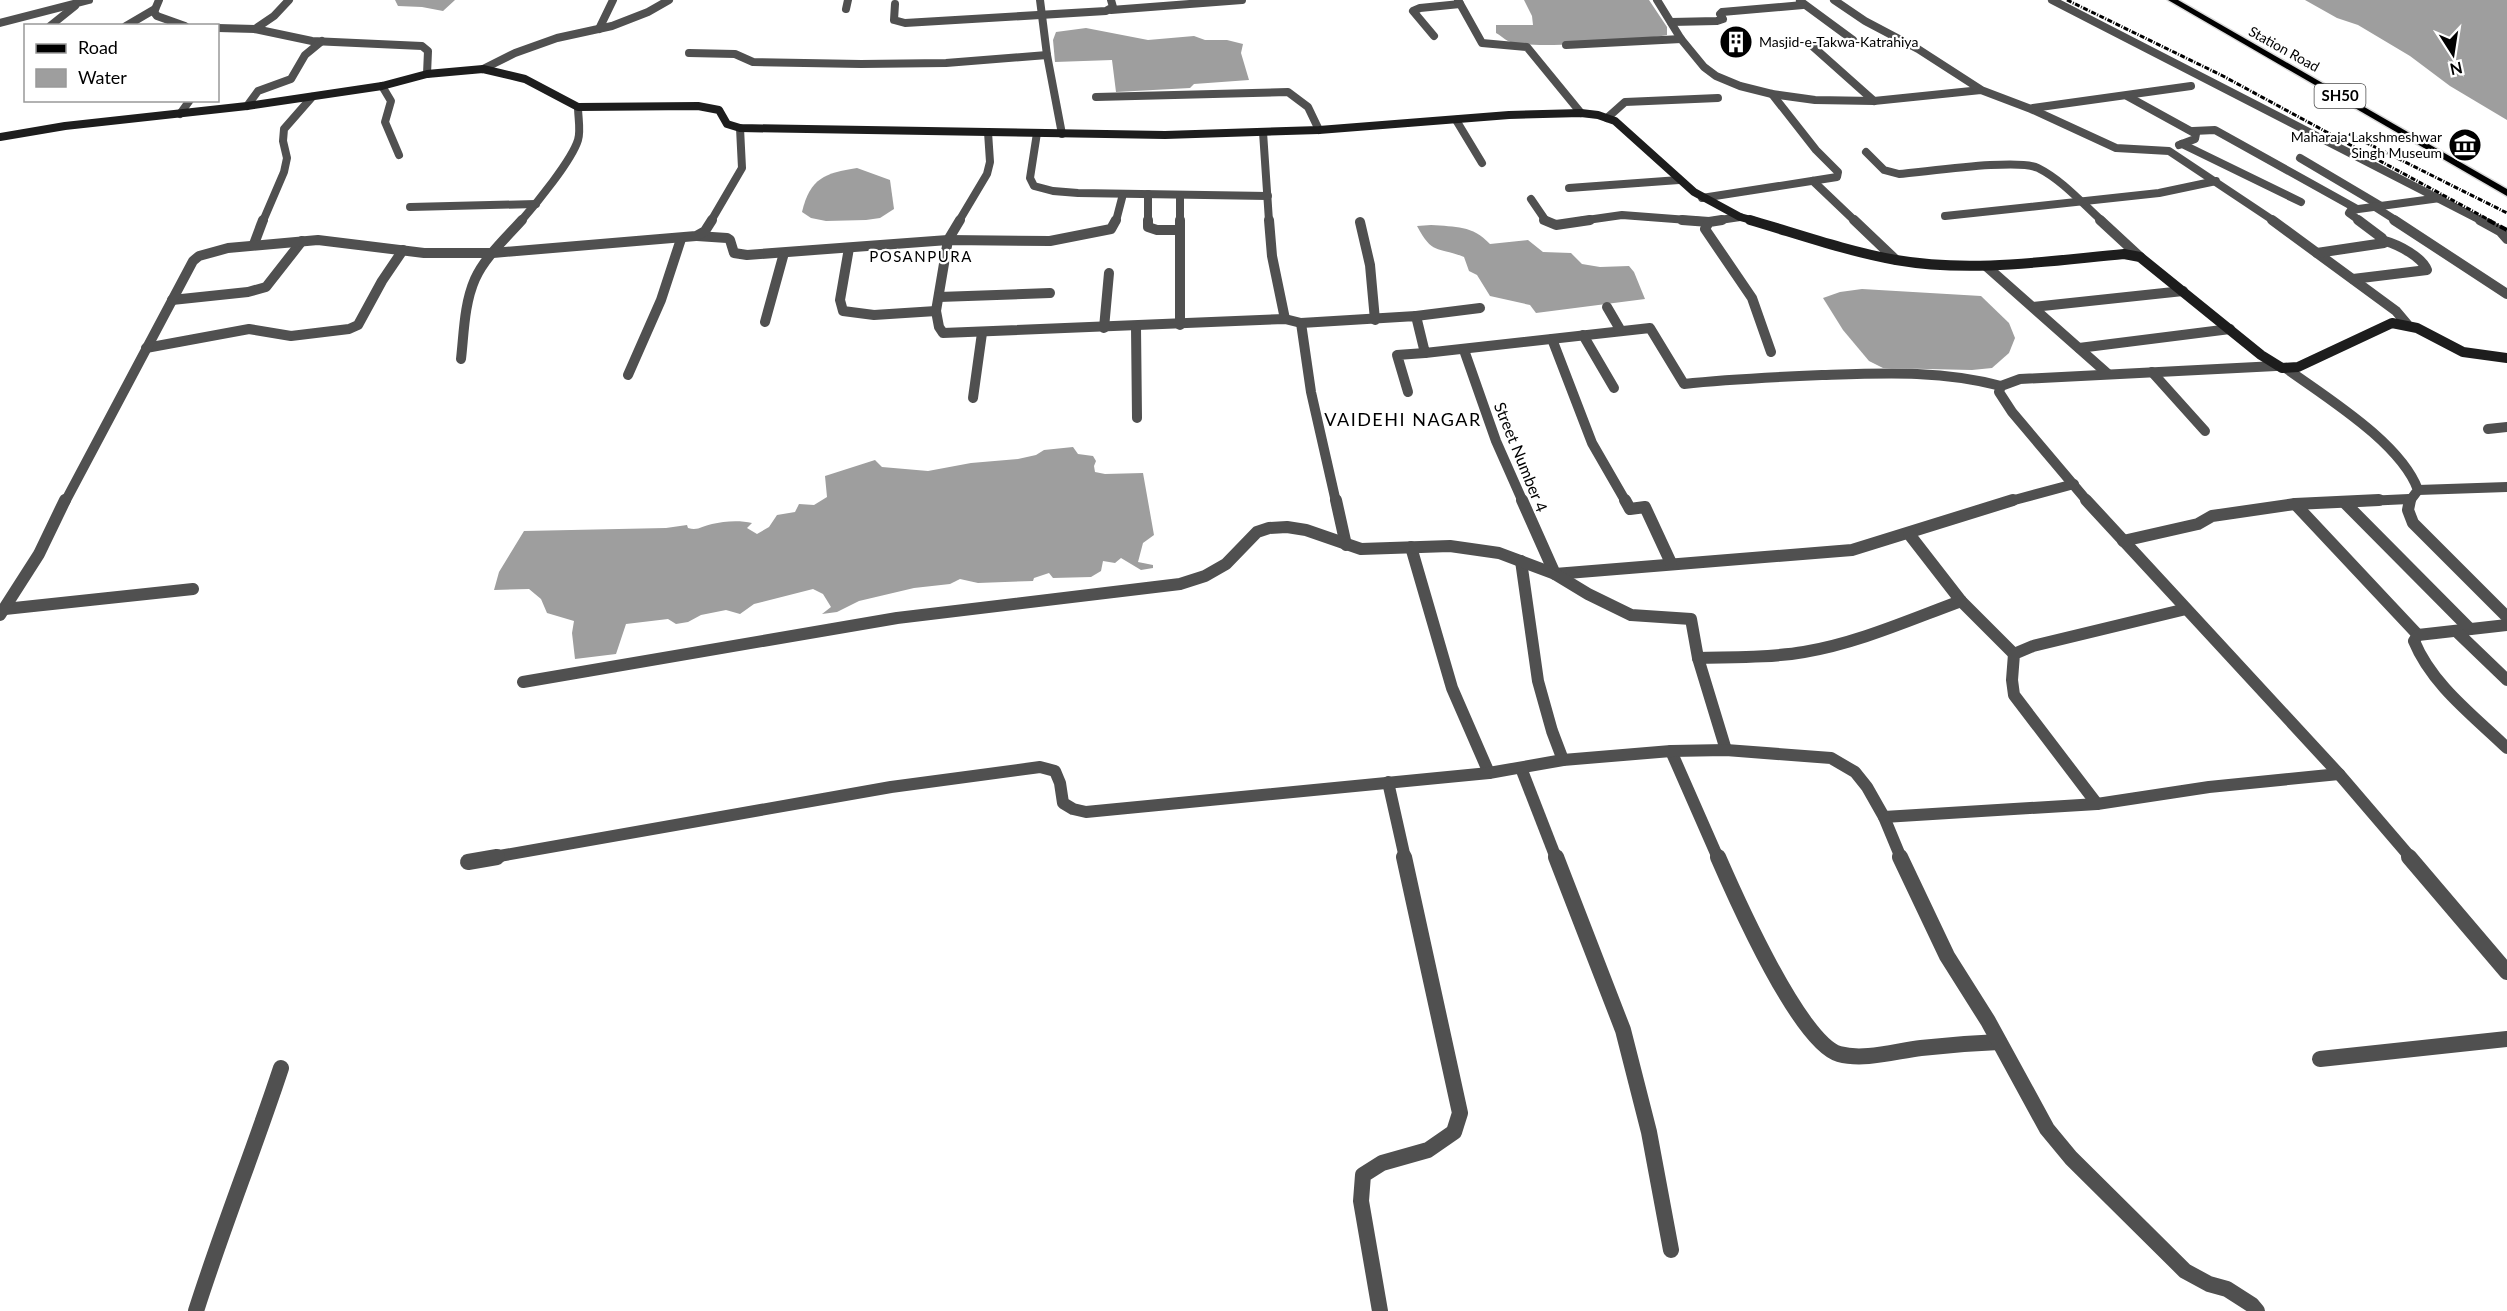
<svg xmlns="http://www.w3.org/2000/svg" width="2507" height="1311" font-family="Lato,sans-serif">
  <rect width="100%" height="100%" fill="#fff"/>
  <g fill="#9e9e9e">
    <path d="M395,0H455L443,11L422,7L398,6Z"/>
    <path d="M1524,0H1649L1667,27V35C1639,40 1530,51 1508,41C1504,39 1500,35 1496,33V25H1533L1532,16Z"/>
    <path d="M2305,0H2507V120L2450,86L2410,56L2358,25L2337,18Z"/>
    <path d="M1086,28L1148,40L1194,36L1205,40H1227L1243,44L1241,53L1249,80L1194,84L1190,88L1116,92L1112,60L1055,62L1053,40L1056,32Z"/>
    <path d="M857,168L890,180L894,209L880,218L866,220L826,221L811,218L802,212C810,178 825,173 857,168Z"/>
    <path d="M1431,225C1456,227 1472,225 1490,244L1528,240L1543,252L1571,253L1582,264L1600,267L1629,266L1634,272L1645,299L1536,313L1530,305L1490,296L1477,275L1469,271L1464,257C1437,246 1433,256 1417,226Z"/>
    <path d="M1862,289L1981,296L2009,323L2015,338L2009,353L1992,368L1972,370L1883,368L1869,361L1843,330L1823,298L1840,292Z"/>
    <path d="M1073,447L1078,454L1093,456L1096,461L1094,466L1095,472L1105,474L1143,473L1154,535L1143,543L1138,562L1153,565V568L1141,570L1121,558L1115,563L1103,561L1101,571L1091,577L1053,578L1049,573L1034,578L1033,581L978,583L960,579L950,584L914,588L859,601L837,612L822,614L831,607L823,594L813,589L754,604L740,614L726,610L701,615L688,622L676,624L668,619L626,624L616,654L575,659L572,633L574,621L547,613L541,599L529,589L494,590L499,572L524,531L666,528L687,525L688,528C698,531 702,526 712,524C724,521 740,520 752,523L747,528L757,534L769,527L777,515L795,512L799,504L814,505L827,497L825,476L875,460L882,467L928,471L971,463L1018,459L1036,455L1044,450Z"/>
  </g>
  <g fill="none" stroke-linecap="round" stroke-linejoin="round">
    <defs>
      <path id="primary" d="M2168,0H2178L2507,189V196Z"/>
    </defs>
    <use href="#primary" stroke="#dbdbdb" stroke-width="3"/>
    <g stroke="#505050" stroke-width="8">
      <path d="M159,0L154,12L157,16L185,26"/>
      <path d="M1040,0L1047,55L1062,134"/>
      <path d="M1458,0L1482,43L1527,47L1581,113"/>
      <path d="M1657,0L1681,39L1704,67L1716,76L1740,86L1772,94L1815,100L1874,101L1981,90L2031,109L2116,148L2169,151L2274,221"/>
      <path d="M1834,0L1865,21L1918,49L1980,89"/>
      <path d="M2052,0L2482,221"/>
      <path d="M1800,1L1853,40"/>
      <path d="M895,4L894,20L905,23L1106,11L1113,7L1111,0"/>
      <path d="M846,9L848,0"/>
      <path d="M1111,10L1242,0"/>
      <path d="M1671,22L1717,21L1723,19L1720,14L1722,12L1803,5"/>
      <path d="M0,23L89,0"/>
      <path d="M50,26L75,6"/>
      <path d="M126,26L155,9"/>
      <path d="M218,28L255,29L312,41L422,46L428,51L427,74"/>
      <path d="M255,29L274,16L289,0"/>
      <path d="M599,29L613,0"/>
      <path d="M1434,36L1413,11L1420,8L1460,4"/>
      <path d="M1810,44L1874,101"/>
      <path d="M1566,45L1681,39"/>
      <path d="M689,53L735,54L753,62L861,64L946,63L1047,55"/>
      <path d="M483,69L515,53L557,38L612,26L648,12L669,0"/>
      <path d="M382,86L391,101L385,122L399,155"/>
      <path d="M2127,96L2196,134L2195,139L2179,145"/>
      <path d="M1096,97L1288,92L1308,107L1319,130"/>
      <path d="M247,106L258,91L291,79L305,55L322,41"/>
      <path d="M2033,108L2191,86"/>
      <path d="M180,114L190,100"/>
      <path d="M1607,118L1625,102L1718,98"/>
      <path d="M1456,120L1482,163"/>
      <path d="M2193,131L2215,130L2357,209"/>
      <path d="M1263,132L1269,221"/>
      <path d="M1037,133L1030,178L1034,186L1053,191L1078,193L1268,196"/>
      <path d="M2182,144L2301,202"/>
      <path d="M1866,152L1884,170L1899,174C1926,172 2018,158 2038,168C2062,180 2082,203 2102,221"/>
      <path d="M2300,158L2381,206"/>
      <path d="M1813,181L1855,221"/>
      <path d="M1569,188L1679,180"/>
      <path d="M1148,194V221"/>
      <path d="M1180,195V221"/>
      <path d="M1702,198L1837,177L1838,172L1816,150L1772,94"/>
      <path d="M1531,199L1546,221"/>
      <path d="M410,207L536,204"/>
      <path d="M2375,207L2397,221"/>
      <path d="M1945,216L2159,193L2216,181"/>
      <path d="M263,221L284,172L287,158L283,141L284,129L312,97"/>
      <path d="M521,221C536,204 572,160 578,140C581,131 578,117 578,107"/>
      <path d="M711,221L742,168L740,128"/>
      <path d="M959,221L987,174L990,162L988,132"/>
      <path d="M1116,221L1123,194"/>
      <path d="M1580,221L1622,215L1701,221"/>
      <path d="M1713,221L1740,217"/>
      <path d="M2360,221L2349,213L2351,210L2440,198"/>
    </g>
    <g stroke="#505050" stroke-width="10">
      <path d="M960,220L948,240L936,311L939,327L943,333L1285,319L1301,323L1416,316L1425,353L1650,328L1684,384C1730,379 1776,377 1822,375C1883,373 1942,370 2001,386"/>
      <path d="M1148,220V227L1157,230H1180"/>
      <path d="M1180,220V325"/>
      <path d="M1269,220L1272,256L1285,319"/>
      <path d="M1544,220L1556,225L1590,220"/>
      <path d="M1682,220L1709,222"/>
      <path d="M1722,220L1709,222L1705,229L1752,298L1771,352"/>
      <path d="M1854,220L1896,260"/>
      <path d="M2100,220L2140,257"/>
      <path d="M2272,220L2396,311L2407,324"/>
      <path d="M2394,220L2507,294"/>
      <path d="M2480,220L2500,231L2507,239"/>
      <path d="M1360,222L1370,265L1375,320"/>
      <path d="M697,236L727,238L730,240L734,253L747,255L948,240L1050,241L1111,229L1116,220"/>
      <path d="M254,244L263,220"/>
      <path d="M849,248L840,300L843,311L874,315L936,311"/>
      <path d="M2317,253L2384,243L2382,238L2358,220"/>
      <path d="M1986,266L2108,374"/>
      <path d="M2353,279L2427,270C2422,257 2399,245 2385,241"/>
      <path d="M939,297L1050,293"/>
      <path d="M172,300L248,292L266,287L302,241"/>
      <path d="M1607,307L1621,331"/>
      <path d="M2033,307L2183,291"/>
      <path d="M1416,316L1480,308"/>
      <path d="M765,322L784,253"/>
      <path d="M1301,323L1311,392L1336,502"/>
      <path d="M1136,327L1137,418"/>
      <path d="M1104,328L1109,273"/>
      <path d="M1583,335L1614,388"/>
      <path d="M1552,339L1592,443L1626,502"/>
      <path d="M146,348L249,329L291,336L349,329L358,325L382,281L403,250"/>
      <path d="M2079,348L2230,329"/>
      <path d="M1464,350L1496,441L1523,502"/>
      <path d="M461,359C464,333 464,304 475,279C485,257 506,238 522,220"/>
      <path d="M2287,369C2327,398 2401,443 2418,490L2409,502"/>
      <path d="M2152,372L2205,431"/>
      <path d="M628,375L661,300L681,239"/>
      <path d="M1408,392L1397,355L1425,353"/>
      <path d="M973,398L982,333"/>
      <path d="M2488,429L2507,427"/>
      <path d="M2418,490L2507,487"/>
      <path d="M65,502L193,261L199,256L228,248L318,240L424,253H493L696,236L705,231L712,220"/>
      <path d="M2007,502L2074,484"/>
      <path d="M2088,502L2012,412L1999,392L2001,386L2020,379L2276,366"/>
      <path d="M2345,502L2409,499"/>
    </g>
    <g stroke="#505050" stroke-width="12">
      <path d="M1336,500L1346,545"/>
      <path d="M1522,500L1555,574L1852,550L2013,500"/>
      <path d="M1625,500L1630,509L1645,507L1671,563"/>
      <path d="M2086,500L2339,774L2411,858"/>
      <path d="M2410,500L2408,510L2413,523L2507,617"/>
      <path d="M2344,502L2470,629"/>
      <path d="M2295,504L2418,635"/>
      <path d="M1909,534L1961,601L2014,654"/>
      <path d="M2123,541L2198,524L2212,516L2295,504L2379,500"/>
      <path d="M1411,547L1452,688L1489,773"/>
      <path d="M1521,561L1538,681L1552,731L1563,760"/>
      <path d="M5,609L193,589"/>
      <path d="M0,615L39,554L65,500"/>
      <path d="M2507,625L2418,635L2414,641C2432,685 2474,716 2507,748"/>
      <path d="M2456,631L2507,680"/>
      <path d="M1698,658C1733,657 1769,658 1804,652C1858,643 1909,620 1961,601"/>
      <path d="M523,682L897,618L1180,584L1205,576L1226,564L1257,532L1269,528L1287,527L1306,530L1361,549L1450,546L1499,553L1555,574L1588,594L1631,615L1691,619L1698,658L1726,750"/>
      <path d="M1671,751L1718,858"/>
      <path d="M1521,768L1556,858"/>
      <path d="M1388,782L1405,858"/>
      <path d="M2097,804L2014,695L2012,680L2014,654L2033,646L2186,609"/>
      <path d="M1884,817L2097,804L2209,787L2339,774"/>
      <path d="M488,858L891,787L1040,767L1055,771L1060,783L1063,803L1073,809L1086,812L1489,773L1563,760L1671,751L1726,750L1831,758L1855,772L1867,787L1884,817L1901,858"/>
    </g>
    <g stroke="#505050" stroke-width="16">
      <path d="M1556,857L1623,1030L1649,1132L1671,1250"/>
      <path d="M1718,857C1735,896 1800,1043 1839,1054C1864,1061 1896,1051 1921,1048C1947,1045 1973,1043 1999,1042"/>
      <path d="M1900,857L1947,956L1988,1021L2047,1129L2071,1158L2185,1271L2209,1284L2227,1289L2252,1305L2257,1311"/>
      <path d="M2409,857L2507,972"/>
      <path d="M468,862L497,857"/>
      <path d="M2320,1059L2507,1039"/>
      <path d="M196,1311C222,1229 254,1150 281,1068"/>
      <path d="M1380,1311L1361,1201L1363,1175L1382,1163L1428,1150L1454,1132L1460,1113L1404,857"/>
    </g>
    <path stroke="#1d1d1d" stroke-width="8" d="M0,137L65,126L247,106L382,86L427,74L483,69L525,79L578,107L698,106L719,110L727,124L740,128L1165,135L1319,130L1509,115L1581,113L1598,115L1615,121L1694,192L1740,217L1755,221"/>
    <path stroke="#1d1d1d" stroke-width="10" d="M1750,220C1798,234 1846,251 1896,260C1971,273 2048,261 2124,254L2140,257L2261,355L2282,368L2298,367L2392,323L2417,328L2463,352L2507,358"/>
    <use href="#primary" fill="#000" fill-rule="evenodd"/>
    <g stroke="#000" stroke-width="3" stroke-dasharray="5 1.5 1 1.5" stroke-linecap="butt">
      <path d="M2067,0L2223,76L2491,221"/>
      <path d="M2349,134L2507,213"/>
    </g>
    <path stroke="#000" stroke-width="4" stroke-dasharray="8 2 1.5 2" stroke-linecap="butt" d="M2488,220L2507,230"/>
  </g>
  <defs>
    <symbol id="building-disc" viewBox="-11 -11 22 22"><circle r="9.5" fill="#000" stroke="#fff"/><path d="M-4-6H4V6H1V3H-1V6H-4ZM-2.5-4.3h1.7v1.8h-1.7ZM.8-4.3h1.7v1.8H.8ZM-2.5-1h1.7V.8h-1.7ZM.8-1h1.7V.8H.8Z" fill="#fff"/></symbol>
    <symbol id="museum-disc" viewBox="-11 -11 22 22"><circle r="9.5" fill="#000" stroke="#fff"/><path d="M0-6L6-3V-2H-6V-3ZM-5-1h2V3h-2ZM-1-1h2V3h-2ZM3-1h2V3H3ZM-6 4H6V6H-6Z" fill="#fff"/></symbol>
  </defs>
  <g fill-rule="evenodd">
    <use href="#building-disc" x="1717" y="23" width="38" height="38"/>
    <use href="#museum-disc" x="2446" y="126" width="38" height="38"/>
  </g>
  <g text-anchor="middle" stroke-width="4.5" stroke-linejoin="round" paint-order="stroke">
    <g font-size="14" fill="#000" stroke="#fff" text-anchor="start">
      <text x="1759" y="47">Masjid-e-Takwa-Katrahiya</text>
      <text x="2442" y="142" text-anchor="end">Maharaja Lakshmeshwar<tspan x="2442" dy="16">Singh Museum</tspan></text>
    </g>
    <g font-size="14" fill="#000" stroke="#fff">
      <text transform="translate(2284 49) rotate(29)" y="5">Station Road</text>
    </g>
    <rect fill="#fff" stroke="#4c4c4c" stroke-width="1.5" x="2314.5" y="84" width="51" height="24" rx="4.5"/>
    <g font-size="15" font-weight="bold" fill="#000">
      <text x="2340" y="101">SH50</text>
    </g>
    <g font-size="15" letter-spacing="1.5" fill="#000" stroke="#fff">
      <text x="921" y="262">POSANPURA</text>
    </g>
    <g font-size="16" fill="#000" stroke="#fff">
      <text transform="translate(1521 457) rotate(68)" y="6">Street Number 4</text>
    </g>
    <g font-size="18" letter-spacing="1.5" fill="#000" stroke="#fff">
      <text x="1403" y="426">VAIDEHI NAGAR</text>
    </g>
  </g>
  <rect x="24" y="24" width="195" height="78" fill="#ffffff" stroke="#999999" stroke-width="1.5"/>
  <rect x="36" y="44" width="30" height="9" fill="#000000" stroke="#999999" stroke-width="1.5"/>
  <text x="78" y="54" font-size="18" fill="#000000">Road</text>
  <rect x="36" y="69" width="30" height="18" fill="#9e9e9e" stroke="#999999" stroke-width="1.5"/>
  <text x="78" y="84" font-size="18" fill="#000000">Water</text>
  <g transform="translate(2453 54) rotate(168)" stroke="#ffffff" stroke-width="4.5" paint-order="stroke">
  <path d="M0-4.5L10 22L0 15L-10 22Z" fill="#000000"/>
  <text y="-9" font-size="16" font-weight="bold" text-anchor="middle" fill="#000000">N</text>
  </g>
</svg>
